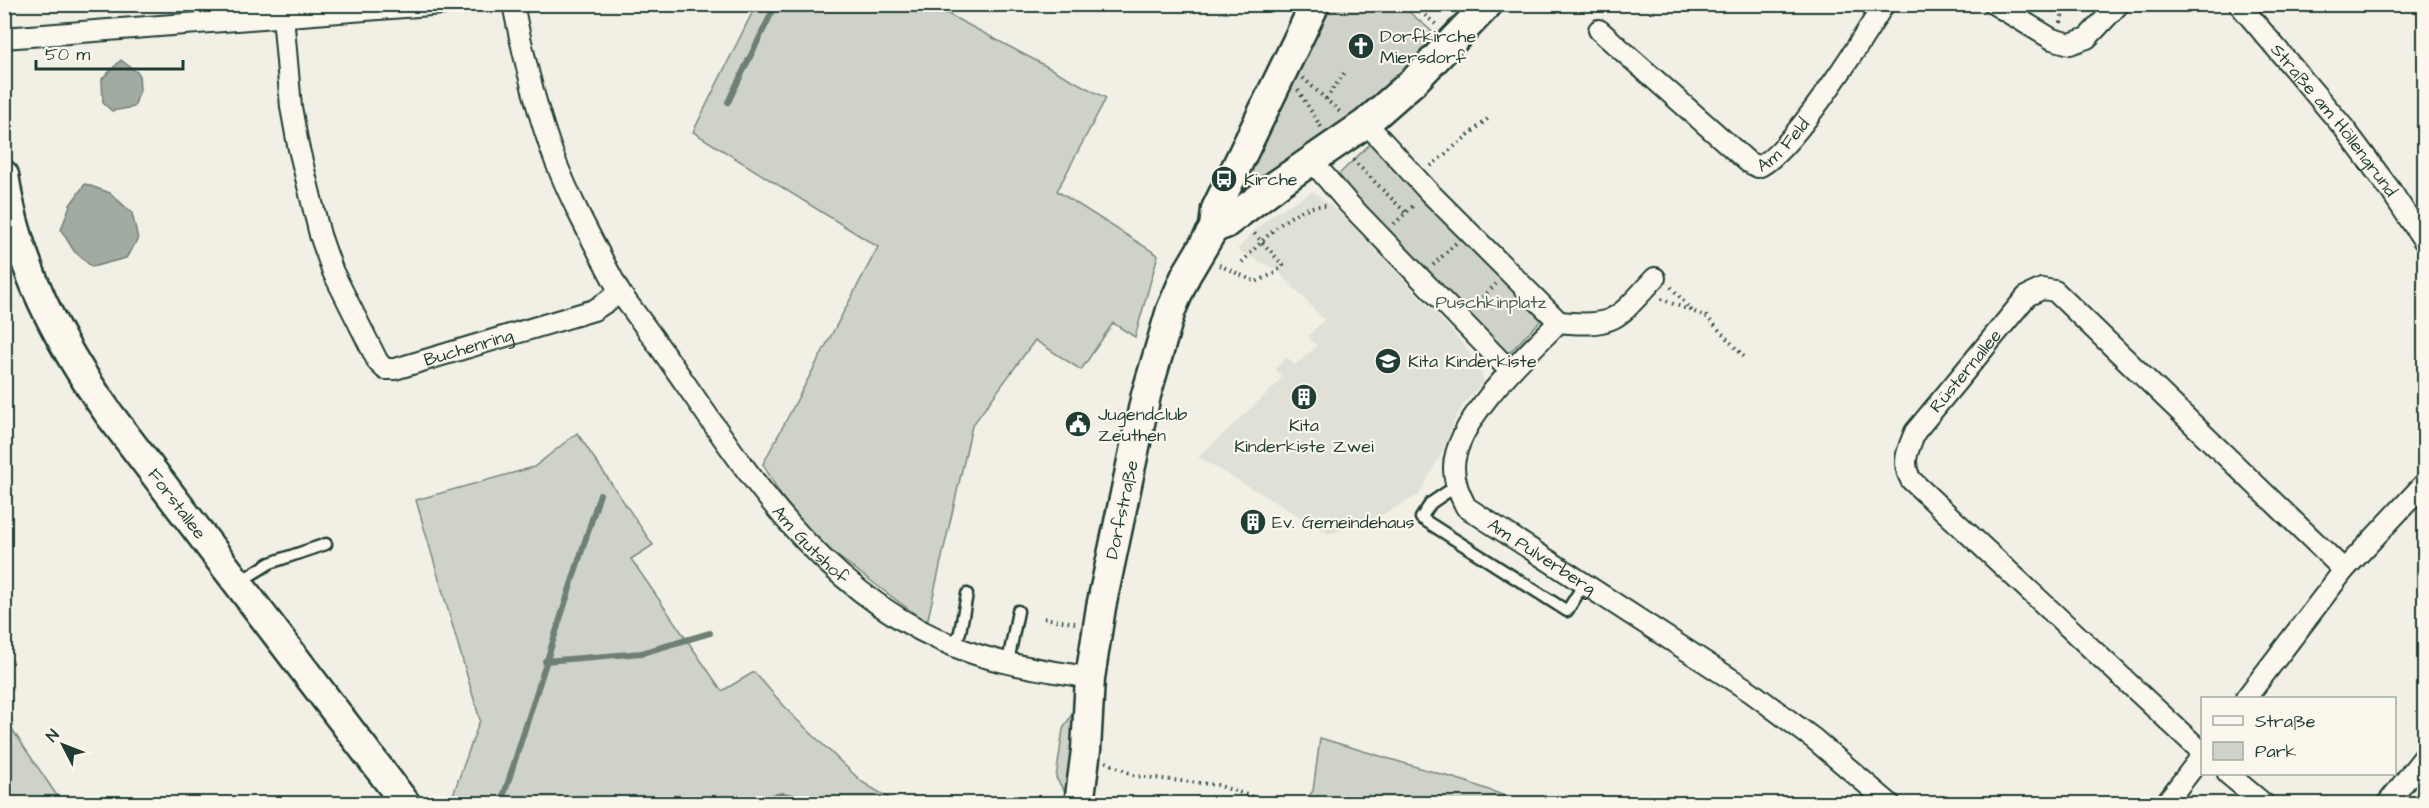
<svg xmlns="http://www.w3.org/2000/svg" width="2429" height="808" font-family="'Architects Daughter',sans-serif">
  <rect width="100%" height="100%" fill="#f2f0e5"/>
  <filter id="ink" filterUnits="userSpaceOnUse"><feTurbulence type="fractalNoise" baseFrequency=".0167" numOctaves="2"/><feDisplacementMap in="SourceGraphic" scale="12" xChannelSelector="R" yChannelSelector="G"/><feConvolveMatrix kernelMatrix="1 2 1 2 8 2 1 2 1" color-interpolation-filters="sRGB"/></filter>
  <g filter="url(#ink)">
    <path fill="#e0e1d6" d="M1313,191L1341,214L1452,331L1478,364L1484,381L1464,404L1456,417L1443,450L1419,495L1378,517L1329,534L1198,457L1275,386L1282,377L1275,368L1287,357L1295,365L1317,346L1308,336L1324,320L1277,270L1237,250L1253,232L1273,214Z"/>
    <g fill="#cfd2c8" stroke="#77887e" stroke-width="1.5">
      <path d="M756,5H931L1106,98L1057,191L1158,255L1135,337L1113,323L1081,370L1035,340L972,426L927,623L835,554L789,510L763,464L878,247L693,132Z"/>
      <path d="M1323,5H1401L1435,34L1373,107L1265,182L1250,176L1249,159Z"/>
      <path d="M1372,142L1543,318L1510,352L1501,351L1335,178Z"/>
      <path d="M577,433L653,545L631,559L722,691L754,672L793,716L862,782L897,803H450L480,720L416,500L534,467Z"/>
      <path d="M1077,706L1069,798L1056,778L1063,729Z"/>
      <path d="M5,719L62,803H5Z"/>
      <path d="M1320,738L1467,782L1524,803H1303L1313,791Z"/>
    </g>
    <g fill="#a2aba1" stroke="#6e7f75" stroke-width="1.5">
      <path d="M121,60L139,74L140,90L134,107L112,111L103,103L102,79Z"/>
      <path d="M85,184L110,193L132,213L138,239L126,258L92,267L74,251L61,230L70,205Z"/>
    </g>
    <g fill="none" stroke-linecap="round" stroke-linejoin="round">
      <g stroke="#6e7f75" stroke-width="6">
        <path d="M728,102L776,4"/>
        <path d="M545,661L642,653L710,633"/>
        <path d="M501,804L600,494"/>
        <path d="M734,804L782,795L832,804"/>
      </g>
      <defs>
        <g id="lane">
          <path d="M1456,486L1431,503L1421,518L1567,611L1584,584"/>
          <path d="M239,582L270,563L326,544"/>
          <path d="M954,646L960,632L967,594"/>
          <path d="M1008,662L1018,611"/>
        </g>
        <g id="street">
          <path id="s1" d="M282,4L291,107L298,145L320,235L333,272L378,362L385,369H395L594,310L620,293C597,249 573,206 555,160C537,113 523,54 513,4"/>
          <path d="M1994,4L2052,39L2070,44L2087,38L2119,4"/>
          <path id="s2" d="M2239,4L2344,128L2391,191L2424,241"/>
          <path id="s3" d="M1599,30L1748,162L1758,167C1789,156 1864,37 1884,4"/>
          <path d="M4,38L443,4"/>
          <path d="M1366,123L1429,192L1559,322"/>
          <path d="M1312,161L1348,203L1510,371"/>
          <path id="s4" d="M1655,278C1617,318 1617,328 1559,322C1527,354 1455,420 1454,467C1454,482 1459,493 1466,507L1751,692L1814,739L1890,804"/>
          <path id="s5" d="M620,293C723,425 794,584 961,649C1002,665 1047,670 1090,678"/>
          <path d="M2246,698L2344,570L2424,484"/>
          <path id="s6" d="M2202,752L1911,480C1901,462 1908,450 1915,432L2027,296L2042,289L2055,291L2344,570"/>
          <path d="M2228,774L2264,804"/>
          <path d="M2165,804L2202,756"/>
          <path d="M2387,804L2424,757"/>
        </g>
        <g id="secondary">
          <path id="s7" d="M4,175C17,264 57,341 109,414L406,804"/>
          <path d="M1214,228L1225,224L1279,183L1366,123L1415,80L1488,4"/>
          <path id="s8" d="M1079,804L1086,750L1090,678L1101,607L1146,395L1171,310L1186,275L1214,228L1216,209L1315,4"/>
        </g>
      </defs>
      <use href="#lane" stroke="#1f3d34" stroke-width="15"/>
      <use href="#street" stroke="#1f3d34" stroke-width="24"/>
      <use href="#secondary" stroke="#1f3d34" stroke-width="33"/>
      <g stroke="#1f3d34" stroke-width="4" stroke-dasharray="1.5 4.5" stroke-linecap="butt">
        <path d="M1411,4L1438,26"/>
        <path d="M2061,23L2064,4"/>
        <path d="M1303,78L1342,114"/>
        <path d="M1298,90L1321,127"/>
        <path d="M1326,99L1345,72"/>
        <path d="M1353,160L1406,213"/>
        <path d="M1431,166L1490,117"/>
        <path d="M1394,224L1415,204"/>
        <path d="M1242,262C1263,241 1293,203 1326,206"/>
        <path d="M1219,265L1256,282L1275,273L1283,265L1252,231"/>
        <path d="M1433,265L1456,243"/>
        <path d="M1671,287L1692,311"/>
        <path d="M1661,299L1707,317L1745,358"/>
        <path d="M1474,306L1496,284"/>
        <path d="M1044,618L1075,623"/>
        <path d="M1106,762L1136,776L1217,785L1265,801L1282,804"/>
      </g>
      <use href="#lane" stroke="#fbf7ec" stroke-width="10"/>
      <use href="#street" stroke="#fbf7ec" stroke-width="20"/>
      <use href="#secondary" stroke="#fbf7ec" stroke-width="28"/>
    </g>
  </g>
  <defs>
    <symbol id="church-disc" viewBox="-11 -11 22 22"><circle r="9.5" fill="#1f3d34" stroke="#fbf7ec"/><path d="M-1.2-6h2.4v3.5h3.3v2.4h-3.3V6h-2.4V-.1h-3.3v-2.4h3.3Z" fill="#fff"/></symbol>
    <symbol id="bus-disc" viewBox="-11 -11 22 22"><circle r="9.5" fill="#1f3d34" stroke="#fbf7ec"/><path d="M-5-6H5V4H4V6H2V4H-2V6H-4V4H-5ZM-3.5-4V0h7V-4ZM-3.5 1.2v1.5H-2V1.2ZM2 1.2v1.5H3.5V1.2Z" fill="#fff"/></symbol>
    <symbol id="school-disc" viewBox="-11 -11 22 22"><circle r="9.5" fill="#1f3d34" stroke="#fbf7ec"/><path d="M0-5L7-2L0 1L-7-2ZM-4 1L0 2.5L4 1V4Q0 6-4 4Z" fill="#fff"/></symbol>
    <symbol id="building-disc" viewBox="-11 -11 22 22"><circle r="9.5" fill="#1f3d34" stroke="#fbf7ec"/><path d="M-4-6H4V6H1V3H-1V6H-4ZM-2.5-4.3h1.7v1.8h-1.7ZM.8-4.3h1.7v1.8H.8ZM-2.5-1h1.7V.8h-1.7ZM.8-1h1.7V.8H.8Z" fill="#fff"/></symbol>
    <symbol id="civic-disc" viewBox="-11 -11 22 22"><circle r="9.5" fill="#1f3d34" stroke="#fbf7ec"/><path d="M-.6-6.5H3V-4.5H.6V-3L4-1V1h2V6H-6V1h2V-1L-.6-3ZM-1.2 2.5V6h2.4V2.5Z" fill="#fff"/></symbol>
  </defs>
  <g fill-rule="evenodd">
    <use href="#church-disc" x="1346" y="31" width="30" height="30"/>
    <use href="#bus-disc" x="1209" y="164" width="30" height="30"/>
    <use href="#school-disc" x="1373" y="346" width="30" height="30"/>
    <use href="#building-disc" x="1289" y="382" width="30" height="30"/>
    <use href="#civic-disc" x="1063" y="409" width="30" height="30"/>
    <use href="#building-disc" x="1238" y="507" width="30" height="30"/>
  </g>
  <g text-anchor="middle" stroke-width="4.5" stroke-linejoin="round" paint-order="stroke">
    <g font-size="18" fill="#1f3d34" stroke="#fbf7ec" text-anchor="start">
      <text x="1380" y="42">Dorfkirche<tspan x="1380" dy="21">Miersdorf</tspan></text>
      <text x="1244" y="185">Kirche</text>
      <text x="1408" y="367">Kita Kinderkiste</text>
      <text x="1098" y="420">Jugendclub<tspan x="1098" dy="21">Zeuthen</tspan></text>
      <text x="1304" y="431" text-anchor="middle">Kita<tspan x="1304" dy="21">Kinderkiste Zwei</tspan></text>
      <text x="1272" y="528">Ev. Gemeindehaus</text>
    </g>
    <g font-size="18" fill="#1f3d34" stroke="#fbf7ec">
      <text dy="6" stroke="none"><textPath href="#s2" startOffset="150">Straße am Höllengrund</textPath></text>
      <text dy="6" stroke="none"><textPath href="#s3" startOffset="244">Am Feld</textPath></text>
      <text dy="6" stroke="none"><textPath href="#s1" startOffset="471">Buchenring</textPath></text>
      <text dy="6" stroke="none"><textPath href="#s6" startOffset="528">Rüsternallee</textPath></text>
      <text dy="6" stroke="none"><textPath href="#s7" startOffset="376">Forstallee</textPath></text>
      <text dy="6" stroke="none"><textPath href="#s8" startOffset="298">Dorfstraße</textPath></text>
      <text dy="6" stroke="none"><textPath href="#s5" startOffset="316">Am Gutshof</textPath></text>
      <text dy="6" stroke="none"><textPath href="#s4" startOffset="428">Am Pulverberg</textPath></text>
    </g>
    <g font-size="18" fill="#425b52" stroke="#fbf7ec">
      <text x="1491" y="308">Puschkinplatz</text>
    </g>
  </g>
  <rect width="2429" height="808" fill="none" stroke="#fbf7ec" stroke-width="24"/>
  <rect x="12" y="12" width="2405" height="784" fill="none" stroke="#1f3d34" stroke-width="2" filter="url(#ink)"/>
  <rect x="2201" y="697" width="195" height="78" fill="#fbf7ec" stroke="#a3ada2" stroke-width="1.5"/>
  <rect x="2213" y="716" width="30" height="9" fill="#fbf7ec" stroke="#a3ada2" stroke-width="1.5"/>
  <text x="2255" y="727" font-size="18" fill="#1f3d34">Straße</text>
  <rect x="2213" y="742" width="30" height="18" fill="#cfd2c8" stroke="#a3ada2" stroke-width="1.5"/>
  <text x="2255" y="757" font-size="18" fill="#1f3d34">Park</text>
  <g transform="translate(63 745) rotate(312)" stroke="#fbf7ec" stroke-width="4.5" paint-order="stroke">
  <path d="M0-4.5L10 22L0 15L-10 22Z" fill="#1f3d34"/>
  <text y="-9" font-size="16" font-weight="bold" text-anchor="middle" fill="#1f3d34">N</text>
  </g>
  <path d="M36 60v9h147v-9" fill="none" stroke="#1f3d34" stroke-width="3"/>
  <text x="45" y="60" font-size="18" fill="#1f3d34" stroke="#fbf7ec" stroke-width="4.5" paint-order="stroke">50 m</text>
</svg>
